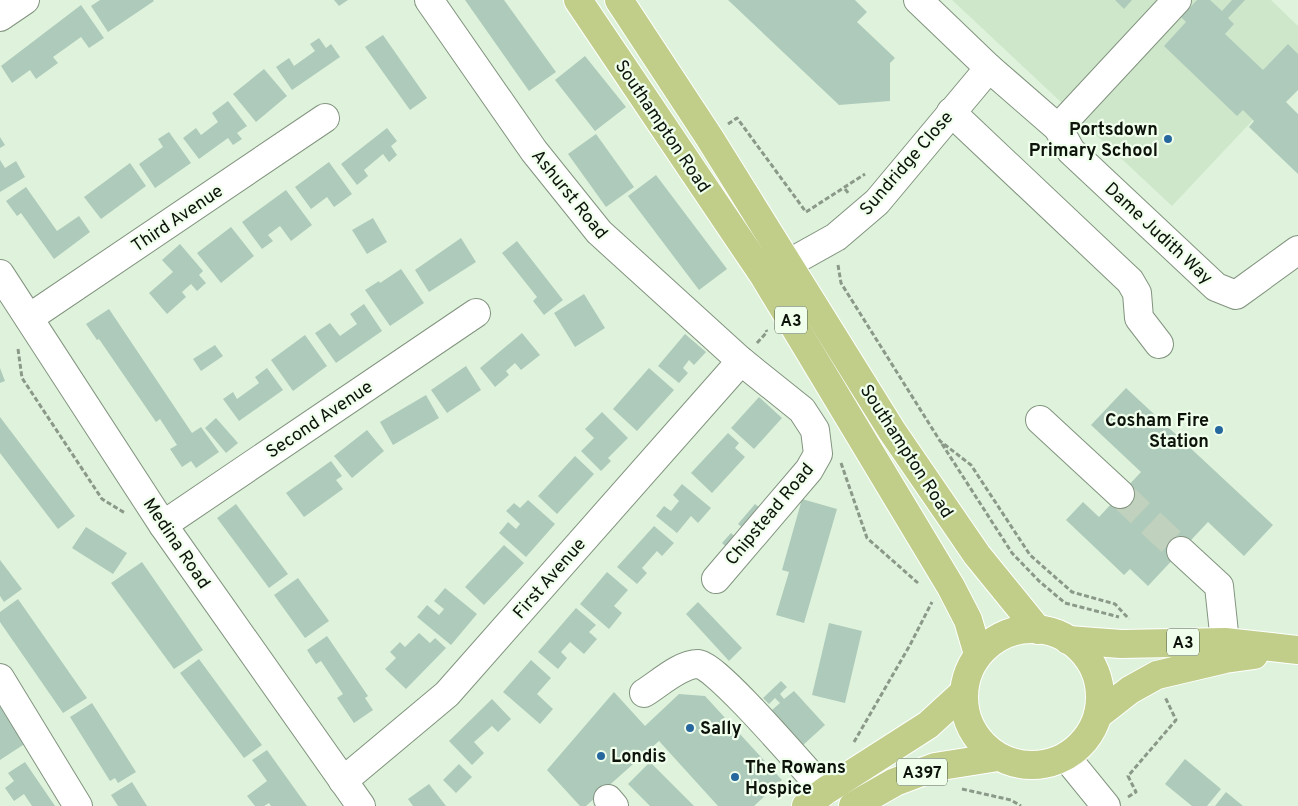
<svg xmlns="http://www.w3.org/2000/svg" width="1298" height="806" font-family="Overpass,sans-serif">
  <rect width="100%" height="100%" fill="#dff3dc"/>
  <path fill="#cee6ca" d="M952,0H1271L1298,26V72L1172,206Z"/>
  <g fill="#aecabb">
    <path d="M100,0H153L154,1L108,32L91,6Z"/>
    <path d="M334,0H348L339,6Z"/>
    <path d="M465,0H504L556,72L529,91Z"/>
    <path d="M728,0H855L867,12L857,22L895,58L890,63V101L839,105Z"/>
    <path d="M1115,0H1132L1124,9Z"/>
    <path d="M1197,0H1210L1222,11L1232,0H1245L1228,18L1234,24L1225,34L1263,70L1288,44L1298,54V90L1286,102L1298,114V174L1249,127L1254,121L1243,110L1237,116L1164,46L1186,22L1181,17Z"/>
    <path d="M81,5L104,38L89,48L81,37L53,57L58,63L36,79L30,70L12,83L1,66Z"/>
    <path d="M383,35L427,98L410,110L365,47Z"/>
    <path d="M319,38L326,48L331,44L340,57L292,90L276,67L289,58L294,66L315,51L310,44Z"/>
    <path d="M585,56L626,107L595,131L555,80Z"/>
    <path d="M264,69L287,96L256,122L233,94Z"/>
    <path d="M228,101L247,126L237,133L242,139L233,145L228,138L199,159L183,138L196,128L201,135L218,122L212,113Z"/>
    <path d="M387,128L397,141L391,146L397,155L389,162L383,154L364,170L368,176L357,185L341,164Z"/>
    <path d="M169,132L191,163L155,188L139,164L163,147L158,139Z"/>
    <path d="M596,134L634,187L606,207L568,154Z"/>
    <path d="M0,137L5,145L0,148Z"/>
    <path d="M0,160L5,168L16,161L25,177L0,192Z"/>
    <path d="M329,162L352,194L334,207L327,197L311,209L295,187Z"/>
    <path d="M130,163L146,186L101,219L84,197Z"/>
    <path d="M656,175L727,269L699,290L628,196Z"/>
    <path d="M26,187L57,231L79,216L90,232L54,259L21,213L17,216L6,201Z"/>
    <path d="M286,190L312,225L291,241L280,226L268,235L273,241L262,249L242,222Z"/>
    <path d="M373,218L387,242L367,254L352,230Z"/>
    <path d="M231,227L254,256L221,283L197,253Z"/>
    <path d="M461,238L476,262L429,292L415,270Z"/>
    <path d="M517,241L563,300L544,315L533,301L537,297L502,253Z"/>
    <path d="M180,244L203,271L199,275L206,283L197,291L191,284L182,292L186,297L167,314L149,293L173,272L162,260Z"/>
    <path d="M401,269L424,303L390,326L365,290L379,281L380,283Z"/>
    <path d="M584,294L605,328L575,347L554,313Z"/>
    <path d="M364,304L382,331L336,363L315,333L330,323L340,336L357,324L350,314Z"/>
    <path d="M109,309L192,433L201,427L219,452L196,468L191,461L182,467L170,449L177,445L160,419L156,422L99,339L97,340L86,324Z"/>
    <path d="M522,333L540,355L521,370L515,363L506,371L509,375L495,387L480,368Z"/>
    <path d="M685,334L706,352L694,365L689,360L683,368L688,373L679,383L658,366Z"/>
    <path d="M305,335L327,366L293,391L271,360Z"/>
    <path d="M215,345L223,356L201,371L193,359Z"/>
    <path d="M466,366L481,390L447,413L431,390Z"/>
    <path d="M0,368L5,381L0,383Z"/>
    <path d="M267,368L283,390L239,421L223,399L233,392L237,399L259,383L255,377Z"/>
    <path d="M649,368L674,390L637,431L613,409Z"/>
    <path d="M1126,388L1273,525L1244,556L1208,522L1148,586L1130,569L1124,575L1066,520L1083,502L1099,517L1141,472L1091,425Z"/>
    <path d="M426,395L439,418L393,445L380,422Z"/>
    <path d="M759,397L782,418L754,449L731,428Z"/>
    <path d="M602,412L628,438L608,458L611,461L601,471L581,451L594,438L585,429Z"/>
    <path d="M0,417L75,516L58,529L0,453Z"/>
    <path d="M216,418L238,443L226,453L205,428Z"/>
    <path d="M367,430L384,451L352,478L334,456Z"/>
    <path d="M728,433L739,443L735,448L745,457L712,493L691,473Z"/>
    <path d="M575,456L594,474L557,514L538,496Z"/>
    <path d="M331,461L342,476L336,480L343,489L304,517L286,493Z"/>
    <path d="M682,484L711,508L698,523L691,516L677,533L656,516L664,506L671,511L679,501L673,495Z"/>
    <path d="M802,499L837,509L804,623L776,615L789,572L782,570Z"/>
    <path d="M528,500L555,524L526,557L499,533L508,522L516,529L520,524L506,511L514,503L520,508Z"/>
    <path d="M236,504L288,574L269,588L217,518Z"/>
    <path d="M755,504L766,513L749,533L738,524Z"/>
    <path d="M654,526L674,543L662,556L657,551L642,568L647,573L637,584L617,567Z"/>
    <path d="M86,527L127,553L113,574L72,548Z"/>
    <path d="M731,533L743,544L734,554L722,543Z"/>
    <path d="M504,545L524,563L484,605L465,587Z"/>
    <path d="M0,560L22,589L4,602L0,596Z"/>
    <path d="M142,562L203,650L174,669L111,583Z"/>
    <path d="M607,572L628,590L614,606L622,613L609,629L580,604Z"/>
    <path d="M298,578L329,621L305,638L274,595Z"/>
    <path d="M445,588L477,614L451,645L417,617L427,605L439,615L444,609L434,601Z"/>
    <path d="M18,599L87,698L63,713L0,622V612Z"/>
    <path d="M698,602L742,648L729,661L686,614Z"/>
    <path d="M576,608L596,625L589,632L597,639L584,654L570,642L561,652L567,658L558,669L538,652Z"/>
    <path d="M829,623L862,631L845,703L812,695Z"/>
    <path d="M419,633L430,643L435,638L446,648L406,689L385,669L396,658L390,652L400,642L405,647Z"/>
    <path d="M327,636L368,696L365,698L373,710L354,723L337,698L343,694L321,661L316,664L307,650Z"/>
    <path d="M199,659L262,745L244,758L180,673Z"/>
    <path d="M531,660L551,678L537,694L553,709L540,724L503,692Z"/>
    <path d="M781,681L787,687L780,694L784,699L794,691L825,725L802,746L772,710L780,703L775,698L769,704L763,698Z"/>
    <path d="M614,692L645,726L679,694L705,696L782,780L754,806H718L659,741L586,806H580L547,770Z"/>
    <path d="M492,699L511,719L498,732L492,726L474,742L484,753L472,765L449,741Z"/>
    <path d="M92,703L136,772L118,783L115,778L110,781L70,717Z"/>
    <path d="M0,706L26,743L0,760Z"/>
    <path d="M267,750L307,806H271L269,803L264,806H255L247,796L267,781L252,760Z"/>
    <path d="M1185,759L1221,789L1207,806H1192L1165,784Z"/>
    <path d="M25,762L55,806H32L24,794L14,801L5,788L14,781L8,773Z"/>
    <path d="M650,762L694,806H650L628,784Z"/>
    <path d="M459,764L472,777L456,793L443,780Z"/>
    <path d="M132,782L147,806H118L111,795Z"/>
    <path d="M429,784L446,806H413L408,799Z"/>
    <path d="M1226,792L1243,806H1215Z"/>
  </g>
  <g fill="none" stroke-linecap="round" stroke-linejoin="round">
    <path stroke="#c0d1bd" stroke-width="28" stroke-dasharray="28 14" stroke-linecap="butt" d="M1120,494L1181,551"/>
    <defs>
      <g id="minor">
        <path d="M429,0L534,151L599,232L741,361L802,410L815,430L818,454L809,470L716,579"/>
        <path d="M918,0L989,68L1058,128L1071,151L1216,287L1236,295L1298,250"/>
        <path d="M0,17L25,0"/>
        <path d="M951,112L1130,281L1137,293L1139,318L1159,344"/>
        <path d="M1058,128L1177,0"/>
        <path d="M0,274L163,525L361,806"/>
        <path d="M768,275L836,237L877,202L989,68"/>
        <path d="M29,318L325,118"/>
        <path d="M1040,420L1120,494"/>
        <path d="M163,525L476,313"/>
        <path d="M1181,551L1219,586L1225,642"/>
        <path d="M0,678L78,806"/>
        <path d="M644,693C659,684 680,664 698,664C716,664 807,772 825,791"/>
        <path d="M1066,757L1106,806"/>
        <path d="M343,781L447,694L741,361"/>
        <path d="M608,799L614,806"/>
      </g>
      <g id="major">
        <path d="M578,0L764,276L951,587L968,620L978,654"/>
        <path d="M619,0L709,137L892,431L977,555L1038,630"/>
        <circle cx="1032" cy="697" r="68"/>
        <path d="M1068,640L1121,644L1225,642L1298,650"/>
        <path d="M1098,715L1130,690L1157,675L1225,659L1254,655"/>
        <path d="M806,806L825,791L928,725L963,693"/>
        <path d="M853,806L895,782L935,767L998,757"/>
      </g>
    </defs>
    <use href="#minor" stroke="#82947f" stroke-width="30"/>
    <use href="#major" stroke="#fff" stroke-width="30"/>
    <g stroke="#8b9988" stroke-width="3" stroke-dasharray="5 2.5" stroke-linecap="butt">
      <path d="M728,124L737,118L806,212L865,174"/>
      <path d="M845,189L849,194"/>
      <path d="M838,265L841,283L940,441L971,465L1030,555L1072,592L1115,604L1129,619"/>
      <path d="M757,343L767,332L766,330"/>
      <path d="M18,349L22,378L102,499L125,513"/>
      <path d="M942,444L1012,553L1039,581L1065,603L1119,617"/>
      <path d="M841,463L867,538L918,583"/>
      <path d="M854,742L910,645L932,602"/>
      <path d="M962,789L1011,800L1021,806"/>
      <path d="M1128,797L1136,792L1128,776L1176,720L1165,697"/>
    </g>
    <use href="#minor" stroke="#fff" stroke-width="28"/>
    <use href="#major" stroke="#c0ce8a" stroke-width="28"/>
  </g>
  <g fill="#26689e" stroke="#efffec" stroke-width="2">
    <circle cx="1168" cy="139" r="5"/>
    <circle cx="1219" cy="430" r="5"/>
    <circle cx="690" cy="728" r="5"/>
    <circle cx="601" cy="756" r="5"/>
    <circle cx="735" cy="777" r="5"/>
  </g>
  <g text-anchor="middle" stroke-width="4.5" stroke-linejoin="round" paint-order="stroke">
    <g fill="#efffec" stroke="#515a4e" stroke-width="1">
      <rect x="775" y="306.5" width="32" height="27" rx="4"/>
      <rect x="1167" y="628.5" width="32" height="27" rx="4"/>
      <rect x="897" y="758.5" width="50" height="27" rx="4"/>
    </g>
    <g font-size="16" font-weight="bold" fill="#0d130b">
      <text x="791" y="326">A3</text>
      <text x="1183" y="648">A3</text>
      <text x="922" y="778">A397</text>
    </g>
    <g font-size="18" fill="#0d130b" stroke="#efffec">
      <text transform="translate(663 126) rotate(56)" y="6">Southampton Road</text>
      <text transform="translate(906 163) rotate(-49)" y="6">Sundridge Close</text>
      <text transform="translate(570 194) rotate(51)" y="6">Ashurst Road</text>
      <text transform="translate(177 218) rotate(-34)" y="6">Third Avenue</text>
      <text transform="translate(1159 233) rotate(43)" y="6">Dame Judith Way</text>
      <text transform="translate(319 419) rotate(-34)" y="6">Second Avenue</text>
      <text transform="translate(907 451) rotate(57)" y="6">Southampton Road</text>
      <text transform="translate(769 514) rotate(-50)" y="6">Chipstead Road</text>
      <text transform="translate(177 543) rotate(56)" y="6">Medina Road</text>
      <text transform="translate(549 578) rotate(-49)" y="6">First Avenue</text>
    </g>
    <g font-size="18" font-weight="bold" fill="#0d130b" stroke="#efffec" text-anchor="start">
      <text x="1158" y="135" text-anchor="end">Portsdown<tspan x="1158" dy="21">Primary School</tspan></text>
      <text x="1209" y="426" text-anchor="end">Cosham Fire<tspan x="1209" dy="21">Station</tspan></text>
      <text x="700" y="734">Sally</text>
      <text x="611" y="762">Londis</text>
      <text x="745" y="773">The Rowans<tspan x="745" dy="21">Hospice</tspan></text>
    </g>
  </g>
</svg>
